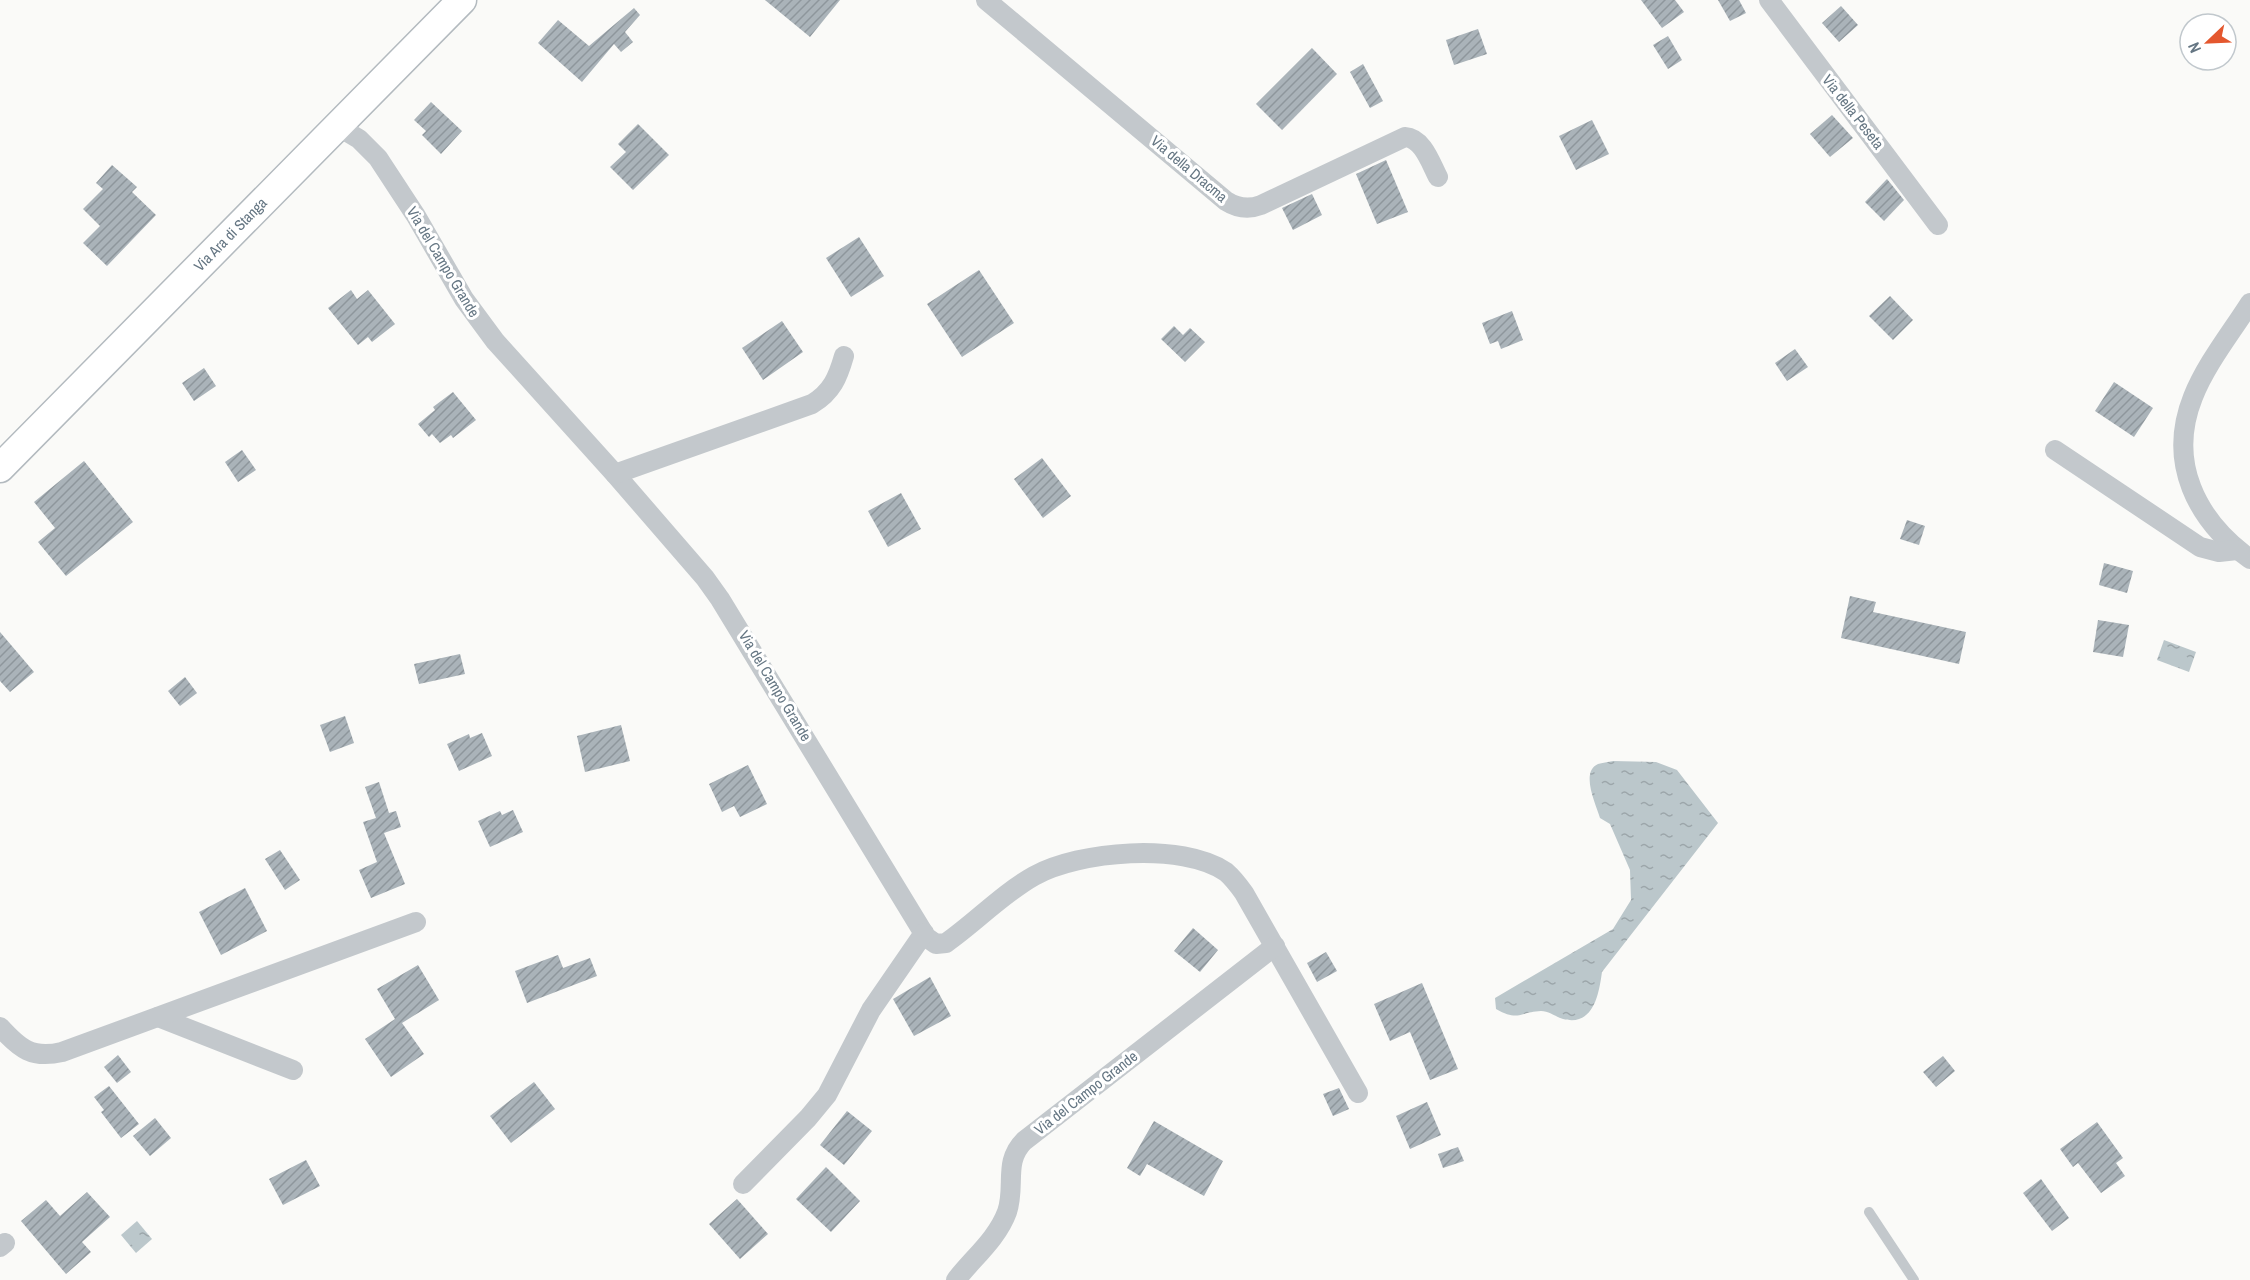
<svg xmlns="http://www.w3.org/2000/svg" width="2250" height="1280" font-family="'Archivo Narrow',sans-serif">
  <defs>
    <pattern id="water-ripples" width="26" height="14" patternUnits="userSpaceOnUse" patternTransform="scale(1.5)"><rect width="26" height="14" fill="#bbc7cb"/><path d="M2 4q2-2 4 0t4 0M15 11q2-2 4 0t4 0" fill="none" stroke="#9ca6aa"/></pattern>
    <pattern id="building-hatch" width="6" height="6" patternUnits="userSpaceOnUse" patternTransform="scale(1.5)"><rect width="6" height="6" fill="#aab3b9"/><path d="M-1 1l2-2M0 6l6-6M5 7l2-2" fill="none" stroke="#8e969c"/></pattern>
  </defs>
  <rect width="100%" height="100%" fill="#fafaf8"/>
  <g fill="url(#water-ripples)">
    <path d="M2164,640L2196,652L2189,672L2157,660Z"/>
    <path d="M1613,761L1656,762L1677,770L1718,823L1602,972C1599,993 1594,1027 1563,1019C1556,1017 1549,1011 1541,1011C1519,1012 1519,1022 1496,1009L1495,998L1613,929L1631,900L1630,870L1610,824L1600,818C1596,804 1580,772 1598,764C1602,763 1608,762 1613,761Z"/>
    <path d="M137,1221L152,1239L136,1253L121,1235Z"/>
  </g>
  <g fill="url(#building-hatch)">
    <path d="M765,0H840L810,37Z"/>
    <path d="M1641,0H1675L1684,12L1662,28Z"/>
    <path d="M1718,0H1739L1746,13L1730,21Z"/>
    <path d="M1841,6L1858,25L1839,42L1822,23Z"/>
    <path d="M634,8L640,15L625,32L633,42L621,52L614,44L582,82L538,43L558,20L589,46Z"/>
    <path d="M1478,29L1487,54L1454,65L1446,40Z"/>
    <path d="M1668,36L1682,60L1668,69L1653,45Z"/>
    <path d="M1312,48L1337,74L1282,130L1256,104Z"/>
    <path d="M1363,64L1383,101L1370,108L1350,72Z"/>
    <path d="M431,102L462,131L441,154L422,135L426,131L414,120Z"/>
    <path d="M1832,115L1853,138L1830,157L1810,134Z"/>
    <path d="M1592,120L1609,154L1576,170L1559,136Z"/>
    <path d="M638,124L669,155L633,190L610,167L626,152L618,144Z"/>
    <path d="M1386,160L1408,212L1377,224L1356,174Z"/>
    <path d="M112,165L137,187L132,192L156,215L107,266L83,243L100,226L83,209L103,189L96,183Z"/>
    <path d="M1887,179L1904,200L1884,221L1865,202Z"/>
    <path d="M1312,194L1322,215L1293,230L1282,208Z"/>
    <path d="M859,237L884,276L851,297L826,258Z"/>
    <path d="M979,270L1014,323L962,357L927,304Z"/>
    <path d="M351,290L357,299L368,290L395,324L372,342L368,337L358,345L328,308Z"/>
    <path d="M1890,296L1913,320L1893,340L1869,316Z"/>
    <path d="M1512,311L1523,340L1501,349L1498,341L1490,344L1482,323Z"/>
    <path d="M782,321L803,352L763,380L742,348Z"/>
    <path d="M1174,326L1183,335L1190,328L1205,342L1185,362L1161,339Z"/>
    <path d="M1795,349L1808,367L1787,381L1775,363Z"/>
    <path d="M204,368L216,386L194,401L182,383Z"/>
    <path d="M2114,382L2153,408L2134,437L2095,411Z"/>
    <path d="M453,392L476,420L453,438L451,435L440,443L432,434L429,437L418,424L435,410L433,407Z"/>
    <path d="M242,450L256,470L238,482L225,462Z"/>
    <path d="M1042,458L1071,496L1043,518L1014,479Z"/>
    <path d="M84,461L133,522L66,576L38,542L55,528L34,502Z"/>
    <path d="M901,493L921,529L888,547L868,511Z"/>
    <path d="M1907,520L1925,526L1919,545L1900,539Z"/>
    <path d="M2104,563L2133,571L2127,593L2099,585Z"/>
    <path d="M1850,596L1876,602L1873,612L1966,632L1959,664L1841,638Z"/>
    <path d="M2098,620L2129,625L2123,657L2093,652Z"/>
    <path d="M0,632L34,672L10,692L0,681Z"/>
    <path d="M460,654L465,674L419,684L414,664Z"/>
    <path d="M185,677L197,693L180,706L168,691Z"/>
    <path d="M345,716L354,743L330,752L320,725Z"/>
    <path d="M621,725L630,761L585,772L577,736Z"/>
    <path d="M482,733L492,756L459,771L447,744L469,734L470,738Z"/>
    <path d="M748,765L767,804L740,817L734,806L722,812L709,784Z"/>
    <path d="M379,782L389,813L396,811L401,827L384,833L405,884L371,898L359,870L377,862L363,822L376,818L365,787Z"/>
    <path d="M513,810L523,832L490,847L478,821L500,811L502,815Z"/>
    <path d="M280,850L300,880L285,890L265,859Z"/>
    <path d="M245,888L267,931L221,955L199,912Z"/>
    <path d="M1193,928L1218,950L1200,972L1174,951Z"/>
    <path d="M1326,952L1337,971L1317,982L1307,963Z"/>
    <path d="M558,955L563,968L590,958L597,976L527,1003L515,971Z"/>
    <path d="M418,965L439,1000L402,1023L424,1054L391,1077L365,1039L395,1019L377,989Z"/>
    <path d="M930,977L951,1016L914,1036L893,999Z"/>
    <path d="M1422,983L1458,1069L1430,1080L1410,1032L1390,1041L1374,1004Z"/>
    <path d="M118,1055L131,1072L117,1083L104,1067Z"/>
    <path d="M1943,1056L1955,1071L1936,1087L1923,1072Z"/>
    <path d="M534,1082L555,1109L511,1143L490,1116Z"/>
    <path d="M109,1086L139,1124L121,1138L101,1112L104,1110L94,1097Z"/>
    <path d="M1339,1088L1349,1109L1333,1116L1323,1094Z"/>
    <path d="M1427,1102L1441,1135L1410,1149L1396,1116Z"/>
    <path d="M847,1111L872,1131L844,1165L820,1145Z"/>
    <path d="M155,1118L171,1138L150,1156L133,1136Z"/>
    <path d="M1154,1121L1223,1161L1204,1196L1147,1164L1140,1176L1127,1168Z"/>
    <path d="M2097,1122L2123,1158L2116,1163L2125,1176L2101,1193L2078,1163L2073,1167L2060,1149Z"/>
    <path d="M1458,1147L1464,1161L1443,1168L1438,1154Z"/>
    <path d="M306,1160L320,1186L283,1205L269,1179Z"/>
    <path d="M826,1167L860,1201L831,1232L796,1199Z"/>
    <path d="M2041,1179L2069,1218L2052,1231L2023,1193Z"/>
    <path d="M87,1192L110,1217L82,1242L91,1252L66,1274L21,1221L46,1200L60,1216Z"/>
    <path d="M737,1199L768,1234L740,1259L709,1224Z"/>
  </g>
  <g fill="none" stroke-linecap="round" stroke-linejoin="round">
    <defs>
      <g id="secondary">
        <path id="s1" d="M0,468L462,0"/>
      </g>
    </defs>
    <use href="#secondary" stroke="#b3babf" stroke-width="31"/>
    <path stroke="#c3c8cc" stroke-width="10" d="M1869,1212L1914,1280"/>
    <g stroke="#c3c8cc" stroke-width="20">
      <path d="M986,0L1226,201C1237,208 1248,210 1261,205L1405,137C1423,138 1431,164 1438,177"/>
      <path d="M1769,0L1938,225"/>
      <path d="M339,127L359,139L378,158L416,216L464,299L495,341L615,474L705,578L720,599L926,937L936,944L946,943C976,922 1002,894 1034,876C1079,851 1182,842 1226,872C1233,878 1239,886 1244,893L1358,1093"/>
      <path d="M2250,303C2231,333 2206,364 2193,397C2167,462 2196,520 2250,559"/>
      <path d="M2055,450L2200,547L2219,552L2237,550"/>
      <path d="M615,474L812,404C832,392 838,377 844,356"/>
      <path d="M158,1017L293,1070"/>
      <path d="M0,1027C20,1049 32,1059 62,1052L416,922"/>
      <path d="M743,1184L808,1118L827,1095L871,1010L924,933"/>
      <path d="M0,1247L5,1243"/>
      <path d="M956,1280C973,1258 997,1239 1007,1212C1016,1186 1003,1162 1024,1141L1275,946"/>
    </g>
    <use href="#secondary" stroke="#fff" stroke-width="28"/>
  </g>
  <g text-anchor="middle" stroke-width="6" stroke-linejoin="round" paint-order="stroke">
    <g font-size="15" fill="#657683" stroke="#fff">
      <text transform="translate(1853 112) rotate(52)" y="5">Via della Peseta</text>
      <text transform="translate(1189 169) rotate(40)" y="5">Via della Dracma</text>
      <text dy="5" stroke="none"><textPath href="#s1" startOffset="328">Via Ara di Stanga</textPath></text>
      <text transform="translate(443 262) rotate(59)" y="5">Via del Campo Grande</text>
      <text transform="translate(775 686) rotate(59)" y="5">Via del Campo Grande</text>
      <text transform="translate(1086 1093) rotate(-38)" y="5">Via del Campo Grande</text>
    </g>
  </g>
  <g transform="translate(2208 42) rotate(247)"><circle r="28" fill="#ffffff" stroke="#c1c8cd" stroke-width="1.5"/>
  <path d="M0-4.5L10 22L0 15L-10 22Z" fill="#e4572e"/>
  <text y="-9" font-size="16" font-weight="bold" text-anchor="middle" fill="#657683">N</text>
  </g>
</svg>
